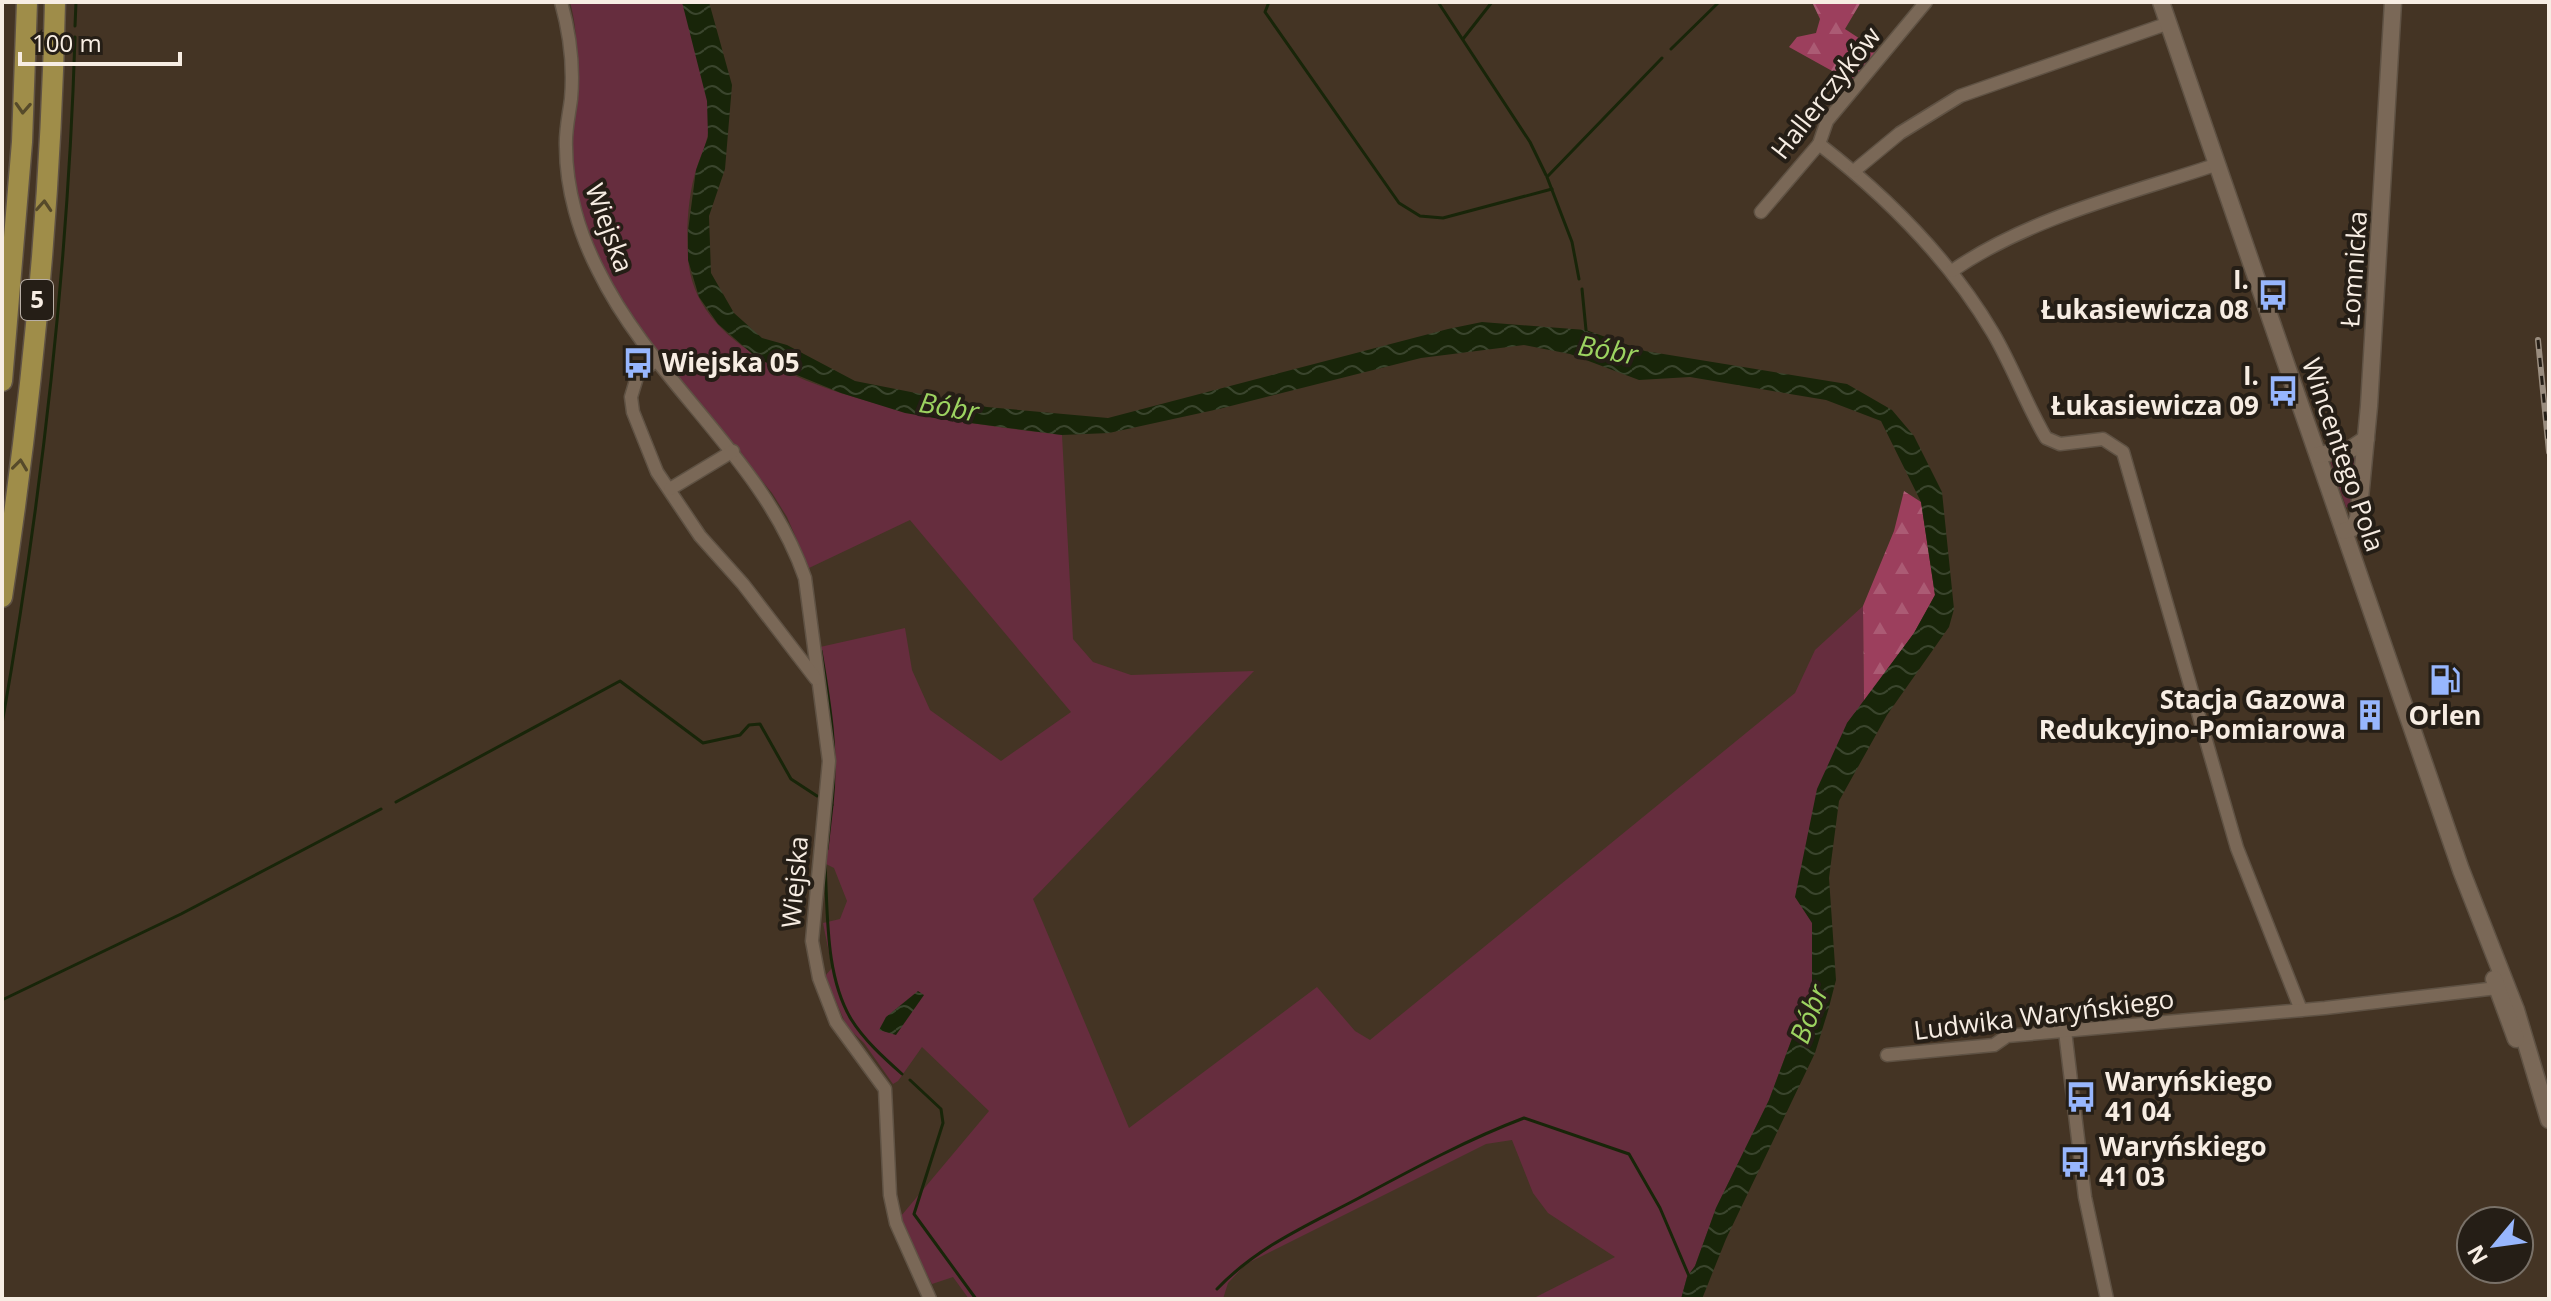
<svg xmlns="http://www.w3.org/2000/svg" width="2551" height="1301" font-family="'Open Sans',sans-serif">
  <defs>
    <pattern id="forest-firs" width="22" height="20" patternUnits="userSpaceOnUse" patternTransform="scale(2)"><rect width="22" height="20" fill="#9c3f5d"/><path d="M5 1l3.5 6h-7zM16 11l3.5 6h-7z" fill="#ab5b74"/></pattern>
    <pattern id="water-waves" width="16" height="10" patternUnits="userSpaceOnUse" patternTransform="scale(2)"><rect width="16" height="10" fill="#182509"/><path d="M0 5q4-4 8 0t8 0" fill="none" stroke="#3a452d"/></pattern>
  </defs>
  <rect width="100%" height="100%" fill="#443424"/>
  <g fill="#662d3e">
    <path d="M570,2H682C694,43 717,95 707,138C705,148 700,157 697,167C688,194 686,229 688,257C695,393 960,423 1062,435L1073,639L1093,662L1131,675L1254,671L1033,899L1129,1128L1317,987L1355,1031L1370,1040L1795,693L1815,650L1863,606L1864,702L1847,723L1812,923V985L1769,1100L1716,1208L1695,1266L1687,1277L1681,1299H1532L1615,1257L1548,1213L1533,1193L1512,1140L1486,1144L1246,1264L1228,1283L1223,1299H969L953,1277L932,1284L906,1234L901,1216L989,1111L922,1047L898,1081L893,1084L864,1043L847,1027L825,976L832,968L823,923L840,919L847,901L834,868L822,862L834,764L820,647L905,628L912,670L930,710L1001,761L1071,712L910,520L809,568L787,517L772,493C697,399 589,295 572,171C563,113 587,64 570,2Z"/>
    <path d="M2355,455L2358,457L2350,509L2346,507L2330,461Z"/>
  </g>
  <g fill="url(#forest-firs)">
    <path d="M1812,2H1861L1845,29L1880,52L1852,82L1789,47L1797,37L1816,33L1820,19Z"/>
    <path d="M1904,491L1921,502L1935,595L1914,633L1864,702L1863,606L1894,531Z"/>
  </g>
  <g fill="url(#water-waves)">
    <path d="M682,2H709L732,85L725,169L709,216L711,273L734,313L762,338L787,345L855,381L987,407L1108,418L1448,329L1482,322L1586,330L1645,351L1847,384L1892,410L1914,436L1942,492L1954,609L1949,627L1887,715L1839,801L1829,878L1836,980L1828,1011L1815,1053L1726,1239L1702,1299H1681L1687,1277L1695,1266L1716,1208L1769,1100L1812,985V923L1795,897L1817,789L1847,723L1914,633L1935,595L1921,502L1881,421L1826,400L1690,377L1639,380L1570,354L1524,345L1421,358L1219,409L1109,433L1062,435L940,419L905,413L841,393L758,359L718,324L699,297L688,260V231L696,170L708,137L707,101Z"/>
    <path d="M918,991L924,995L896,1035L879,1030L886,1017Z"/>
  </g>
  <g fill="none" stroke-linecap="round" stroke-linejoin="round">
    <g stroke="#182509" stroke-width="3">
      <path d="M1269,2L1265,12L1399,203L1420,216L1443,218L1552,189"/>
      <path d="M1438,2L1530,142L1546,175"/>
      <path d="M75,26L76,2"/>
      <path d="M1463,39L1492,2"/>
      <path d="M1671,49L1719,2"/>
      <path d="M1579,279L1572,242L1547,177L1662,58"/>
      <path d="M1582,289L1586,330"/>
      <path d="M821,651C830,704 838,751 832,805"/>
      <path d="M2,724C42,497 68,267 75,37"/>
      <path d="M396,802L620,681L703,743L740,735L749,725L760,724L791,779L817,796"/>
      <path d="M827,849L832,805L829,803"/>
      <path d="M825,865C828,914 825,975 851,1019C864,1040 884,1058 902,1074"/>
      <path d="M2,1000L181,914L381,809"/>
      <path d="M910,1080L941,1109L943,1123L914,1214L976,1299"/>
      <path d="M1217,1289C1257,1247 1306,1226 1357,1199C1411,1170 1466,1140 1524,1118L1629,1154L1660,1208L1689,1276"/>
    </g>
    <defs>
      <g id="minor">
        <path d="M561,2C570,34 574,66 571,99C569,115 565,131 566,147C566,189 579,233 598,270C653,383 763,457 805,578L829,761L812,941L819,978L836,1022L885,1089L890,1195L896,1223L930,1299"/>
        <path d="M1819,144C1886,196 1950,260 1993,333C2013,367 2026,404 2046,438L2060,444L2103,439L2123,452L2237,848L2301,1010"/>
        <path d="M1854,171L1900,133L1960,96L2169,23"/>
        <path d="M1761,212L1819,144L1827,121L1926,2"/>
        <path d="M1952,271C2030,217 2129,194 2218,164"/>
        <path d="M657,359L637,377L631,397L633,412L657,472L700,536L743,584L816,679"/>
        <path d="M670,489L733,451"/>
        <path d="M2065,1031L2085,1197L2107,1299"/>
        <path d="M1887,1055L1994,1045L2007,1036L2325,1008L2497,988L2505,990"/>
      </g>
      <g id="tertiary">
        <path d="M2161,2L2461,870L2516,1010L2549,1120"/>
        <path d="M2318,455L2351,449L2366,439"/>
        <path d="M2344,531L2353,528L2358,519L2369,406L2393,2"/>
        <path d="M2494,979L2516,1039"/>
      </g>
      <g id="primary">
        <path d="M2,381L22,142L27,2"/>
        <path d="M2,597C32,401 51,201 55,2"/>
      </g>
    </defs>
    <use href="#minor" stroke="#5f5244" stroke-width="15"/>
    <use href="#tertiary" stroke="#5f5244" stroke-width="19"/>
    <use href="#primary" stroke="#5f5244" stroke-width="23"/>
    <use href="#minor" stroke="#7a6857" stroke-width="12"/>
    <use href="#tertiary" stroke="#7a6857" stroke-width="16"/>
    <use href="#primary" stroke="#9f8d49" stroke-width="20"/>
    <defs>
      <path id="rail" d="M2538,340L2549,452"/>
    </defs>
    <use href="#rail" stroke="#9a8d7f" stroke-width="6"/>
    <use href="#rail" stroke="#251e16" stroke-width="3" stroke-dasharray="9" stroke-linecap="butt"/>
  </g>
  <defs><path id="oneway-chevron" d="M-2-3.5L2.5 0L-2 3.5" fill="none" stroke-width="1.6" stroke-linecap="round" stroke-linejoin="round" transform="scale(2)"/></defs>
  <g stroke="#564a2a">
    <use href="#oneway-chevron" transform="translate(23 108) rotate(93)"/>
    <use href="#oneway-chevron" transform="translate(44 206) rotate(-86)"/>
    <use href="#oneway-chevron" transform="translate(20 465) rotate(-83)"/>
  </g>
  <defs>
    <symbol id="bus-bare" viewBox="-9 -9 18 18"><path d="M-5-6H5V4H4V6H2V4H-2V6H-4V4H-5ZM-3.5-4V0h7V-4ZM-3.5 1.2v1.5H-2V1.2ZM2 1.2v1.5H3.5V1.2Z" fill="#97b6fd" stroke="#251e16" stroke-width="2.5" paint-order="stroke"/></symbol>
    <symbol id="fuel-bare" viewBox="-9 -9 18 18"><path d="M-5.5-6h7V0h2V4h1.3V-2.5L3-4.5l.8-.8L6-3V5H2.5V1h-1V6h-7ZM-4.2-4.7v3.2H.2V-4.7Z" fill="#97b6fd" stroke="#251e16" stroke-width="2.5" paint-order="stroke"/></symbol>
    <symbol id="building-bare" viewBox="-9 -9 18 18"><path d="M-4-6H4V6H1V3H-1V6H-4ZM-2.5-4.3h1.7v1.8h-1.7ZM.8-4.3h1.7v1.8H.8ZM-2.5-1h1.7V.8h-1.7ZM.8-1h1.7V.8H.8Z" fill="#97b6fd" stroke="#251e16" stroke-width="2.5" paint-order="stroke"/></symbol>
  </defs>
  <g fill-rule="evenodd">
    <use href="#bus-bare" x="2251" y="273" width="44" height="44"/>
    <use href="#bus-bare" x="616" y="341" width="44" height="44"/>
    <use href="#bus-bare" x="2261" y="369" width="44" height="44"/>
    <use href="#fuel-bare" x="2423" y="658" width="44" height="44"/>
    <use href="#building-bare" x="2348" y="693" width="44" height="44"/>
    <use href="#bus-bare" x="2059" y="1075" width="44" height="44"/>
    <use href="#bus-bare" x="2053" y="1140" width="44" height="44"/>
  </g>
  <g text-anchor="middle" stroke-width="8" stroke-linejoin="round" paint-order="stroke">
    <rect fill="#251e16" stroke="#b8afa6" stroke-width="2" x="21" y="280" width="32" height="40" rx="6"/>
    <g font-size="24" font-weight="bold" fill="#f7ede3">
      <text x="37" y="308">5</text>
    </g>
    <g font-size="26" fill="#f7ede3" stroke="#251e16">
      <text transform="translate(1826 93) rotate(-52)" y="9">Hallerczyków</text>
      <text transform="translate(609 228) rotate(70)" y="9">Wiejska</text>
      <text transform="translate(2354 269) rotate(-86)" y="9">Łomnicka</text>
      <text transform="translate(2343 455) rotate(71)" y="9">Wincentego Pola</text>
      <text transform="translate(795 882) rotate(-85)" y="9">Wiejska</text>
      <text transform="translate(2044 1015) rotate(-7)" y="9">Ludwika Waryńskiego</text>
    </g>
    <g font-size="26" font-weight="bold" fill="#f7ede3" stroke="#251e16" text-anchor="end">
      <text x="2249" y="289">I.<tspan x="2249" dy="30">Łukasiewicza 08</tspan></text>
      <text x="662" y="372" text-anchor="start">Wiejska 05</text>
      <text x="2259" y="385">I.<tspan x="2259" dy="30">Łukasiewicza 09</tspan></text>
      <text x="2346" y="709">Stacja Gazowa<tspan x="2346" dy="30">Redukcyjno-Pomiarowa</tspan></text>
      <text x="2445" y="725" text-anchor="middle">Orlen</text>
      <text x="2105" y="1091" text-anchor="start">Waryńskiego<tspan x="2105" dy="30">41 04</tspan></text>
      <text x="2099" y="1156" text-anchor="start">Waryńskiego<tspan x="2099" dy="30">41 03</tspan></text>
    </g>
    <g font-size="28" font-style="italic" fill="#9cd360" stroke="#251e16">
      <text transform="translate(1608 350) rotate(10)" y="10">Bóbr</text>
      <text transform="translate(949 407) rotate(10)" y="10">Bóbr</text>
      <text transform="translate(1809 1014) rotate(-69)" y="10">Bóbr</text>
    </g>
  </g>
  <rect width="2551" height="1301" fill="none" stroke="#f7ede3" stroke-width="8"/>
  <g transform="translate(2495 1245) rotate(241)"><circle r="38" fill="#251e16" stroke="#797168" stroke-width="2"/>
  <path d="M0-6L14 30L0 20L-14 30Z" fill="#97b6fd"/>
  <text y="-12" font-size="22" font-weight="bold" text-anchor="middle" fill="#f7ede3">N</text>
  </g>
  <path d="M20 52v12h160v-12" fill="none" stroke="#f7ede3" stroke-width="4"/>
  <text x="32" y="52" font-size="24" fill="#f7ede3" stroke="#251e16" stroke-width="6" paint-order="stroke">100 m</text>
</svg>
